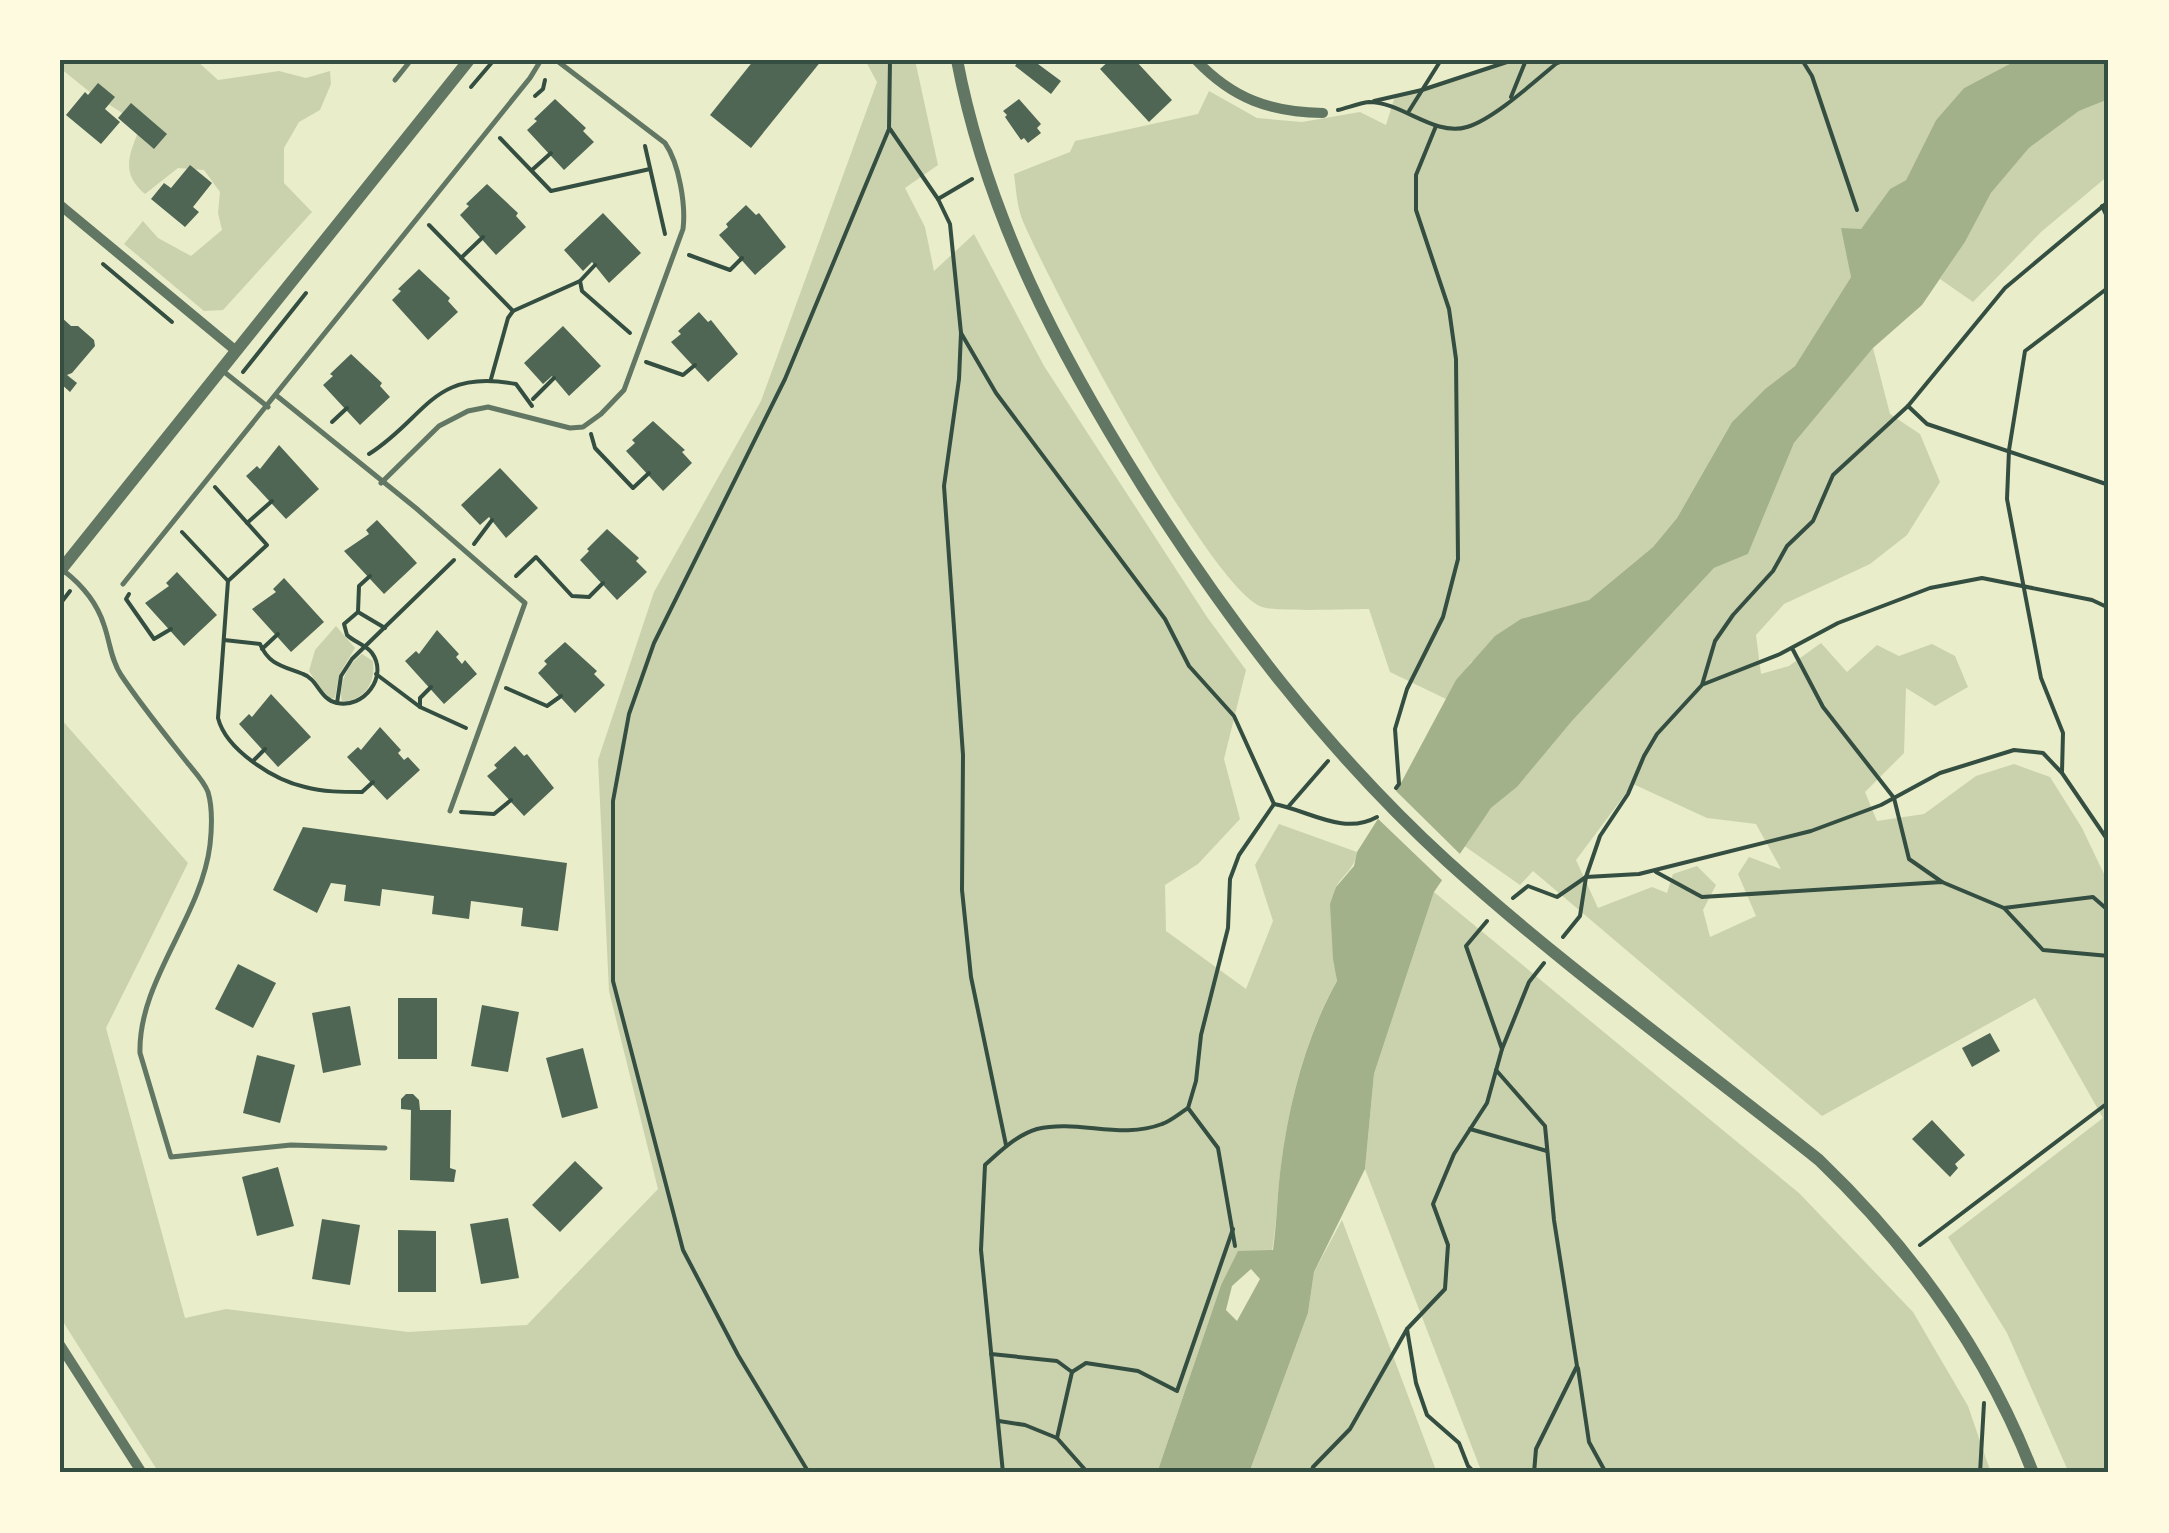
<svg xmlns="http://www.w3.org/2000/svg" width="2169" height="1533" font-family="'Open Sans',sans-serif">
  <rect width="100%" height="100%" fill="#e9edc9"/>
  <g fill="#cad2ad" fill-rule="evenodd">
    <path d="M60,60H196L218,80L279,71L306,78L330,71L331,84L320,110L299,122L284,148V183L312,212L223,310L204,311L124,244L143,221L158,238L191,256L222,230L218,213L220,192L204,170L178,168L145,194C119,172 130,153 141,125L91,93L60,68Z"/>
    <path d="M865,60H915L938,165L905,188L925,227L934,271L974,234L1044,366L1207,617L1246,670L1224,759L1240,819L1198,864L1165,885L1166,931L1246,989L1273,921L1255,865L1279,824L1357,852C1354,869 1346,872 1337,885C1329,898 1334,964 1337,981C1306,1035 1289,1103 1281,1166C1277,1194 1277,1223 1272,1251L1238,1252L1221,1285L1157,1473H159L60,1317V718L188,863L106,1028L185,1318L226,1309L408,1332L527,1325L658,1189L609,991L598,760L654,592L761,401L877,82Z"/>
    <path d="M1513,60H2017L1964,88L1936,120L1906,180L1890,189L1861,229L1848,254L1851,277L1795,366L1765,389L1732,422L1677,518L1653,547L1589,600L1557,611L1471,662L1446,699L1390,672L1369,609C1348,609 1277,612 1262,607C1209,588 1049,283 1022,219C1017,206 1016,189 1014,174L1070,152L1075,141L1198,114L1209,91L1257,118L1302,122L1360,112L1386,125L1395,96Z"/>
    <path d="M2109,99V175L2041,232L1973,302L1940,279L1965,242L1991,193L2029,148L2079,111Z"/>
    <path d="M1873,348L1890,414L1920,434L1940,482L1907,535L1870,564L1784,604L1756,635L1761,674L1789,666L1821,643L1847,672L1877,645L1899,656L1932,644L1955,656L1968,687L1935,706L1906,688L1904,753L1865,792L1877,821L1924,814L1976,776L2014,764L2050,777L2082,828L2105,876H2109V1473H2069L2007,1333L1948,1237L2103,1118L2035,998L1822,1116L1533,871L1520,885L1463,845L1491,808L1517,787L1572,721L1714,568L1748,554L1794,443ZM1633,784L1707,818L1756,824L1781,869L1749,857L1738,874L1756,916L1710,937L1703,910L1716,885L1697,866L1673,874L1667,893L1652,887L1598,908L1576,860Z"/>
    <path d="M336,626L355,648L339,675L335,698L331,699L325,696L309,671L315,650Z"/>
    <path d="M362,654L373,661C376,684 364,700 342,702C338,684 347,665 362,654Z"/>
    <path d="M1434,892L1799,1193L1913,1312L1968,1406L1991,1473H1482L1365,1169L1374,1074Z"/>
    <path d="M1342,1220L1437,1473H1249L1308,1313L1314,1272Z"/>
  </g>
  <path fill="#a3b18a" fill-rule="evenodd" d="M2017,60H2109V99L2079,111L2029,148L1991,193L1965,242L1922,305L1873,348L1794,443L1748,554L1714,568L1572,721L1517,787L1491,808L1434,892L1374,1074L1365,1169L1314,1272L1308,1313L1249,1473H1157L1221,1285L1238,1251L1273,1250C1277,1222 1277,1194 1281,1165C1289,1103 1306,1036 1337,981L1333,959L1330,904L1336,887L1354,866L1357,852L1402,781L1456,680L1495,636L1521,619L1589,600L1653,547L1677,518L1732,422L1765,389L1795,366L1851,277L1841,228L1861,229L1890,189L1906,180L1936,120L1964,88ZM1251,1269L1260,1279L1237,1321L1226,1310L1232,1286Z"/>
  <path fill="#e9edc9" d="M1392,787L1462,856L1445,883L1374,815Z"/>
  <g fill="#4f6655">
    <path d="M754,60H822L751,148L710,115Z"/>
    <path d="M1019,60H1041L1038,64L1061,81L1051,94L1015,66Z"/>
    <path d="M1110,60H1135L1172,100L1149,122L1100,69Z"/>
    <path d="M98,83L115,97L105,109L120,122L101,144L66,115L85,92L88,95Z"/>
    <path d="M555,99L586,128L583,131L594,142L564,170L527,130L537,121L534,119Z"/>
    <path d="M1019,99L1041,124L1037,128L1041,133L1028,143L1024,138L1021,140L1005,117L1007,115L1003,111Z"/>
    <path d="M131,103L167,134L154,149L118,118Z"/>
    <path d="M190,165L212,183L193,207L199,212L185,227L151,199L164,183L171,188Z"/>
    <path d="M487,184L518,213L516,216L526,227L496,255L460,215L469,206L466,204Z"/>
    <path d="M746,205L756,215L759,213L786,247L755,275L719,235L728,227L726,224Z"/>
    <path d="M603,213L641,253L609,283L592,262L583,271L564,250Z"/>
    <path d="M419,269L450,298L448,301L458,312L428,340L392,300L401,291L398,289Z"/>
    <path d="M699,312L708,322L711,320L738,354L708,382L671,342L681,334L678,331Z"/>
    <path d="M60,316L71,326H78L94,340L95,346L72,373L67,375L77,383L70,392L60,383Z"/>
    <path d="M563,326L601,366L569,396L552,376L543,384L524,363Z"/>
    <path d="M351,354L382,383L380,386L390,397L360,425L323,385L333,376L330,374Z"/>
    <path d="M653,421L685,450L682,452L692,463L663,491L626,451L635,443L632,440Z"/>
    <path d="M279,445L319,489L286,519L246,476L257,466L260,469Z"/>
    <path d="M500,468L538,508L506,538L489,517L480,525L461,505Z"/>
    <path d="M377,520L417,563L384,594L344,551L369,534L366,530Z"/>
    <path d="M607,529L639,558L636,561L647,572L617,600L580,560L589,551L587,549Z"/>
    <path d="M177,572L217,615L184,646L145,603L169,586L166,583Z"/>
    <path d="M284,578L324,622L291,652L252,609L276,592L273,589Z"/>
    <path d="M437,630L459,654L456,657L462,664L465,660L477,674L444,704L405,661L416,651L419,654Z"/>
    <path d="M565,642L597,671L594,674L605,685L575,713L538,673L547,664L544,661Z"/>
    <path d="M271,694L311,737L278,767L239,724L249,714L252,717Z"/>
    <path d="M380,727L401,750L398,753L404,760L408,757L420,770L387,800L347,757L358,747L361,750Z"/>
    <path d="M515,746L524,756L527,754L554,788L524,816L487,776L497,768L494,765Z"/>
    <path d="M303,827L567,863L558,931L521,926L523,908L471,901L469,919L432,914L434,896L382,889L380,906L344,901L346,885L331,883L317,913L273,890Z"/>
    <path d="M238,964L276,983L253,1028L215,1009Z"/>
    <rect x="398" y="998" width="39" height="61"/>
    <path d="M482,1005L519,1012L508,1072L471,1066Z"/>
    <path d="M350,1006L361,1065L323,1073L312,1013Z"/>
    <path d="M1990,1033L2000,1051L1972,1067L1962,1048Z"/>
    <path d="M583,1048L598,1108L562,1118L546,1058Z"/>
    <path d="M257,1055L295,1065L280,1123L243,1113Z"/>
    <path d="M406,1094H413L419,1100L420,1110H451L450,1168L456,1170L454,1182L410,1180L411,1110L401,1109V1099Z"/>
    <path d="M1932,1120L1965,1155L1955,1164L1958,1168L1950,1177L1912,1139Z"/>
    <path d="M575,1161L603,1188L560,1232L532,1205Z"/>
    <path d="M278,1167L294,1226L257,1236L242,1177Z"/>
    <path d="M508,1218L519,1278L481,1284L470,1224Z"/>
    <path d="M322,1219L360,1225L350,1285L312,1279Z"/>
    <path d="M398,1230L436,1231V1292H398Z"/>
  </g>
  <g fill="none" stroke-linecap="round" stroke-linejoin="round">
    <g stroke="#344e41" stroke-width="4">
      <path d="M1802,60L1812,76L1857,210"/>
      <path d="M471,87L494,60"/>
      <path d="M535,96L543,89L545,80"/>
      <path d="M1511,97L1526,60"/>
      <path d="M1374,101L1422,90L1513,60"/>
      <path d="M1338,110C1347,108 1359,103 1369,102C1402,102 1434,137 1467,127C1494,119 1535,81 1557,63L1566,60"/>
      <path d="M1409,111L1441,60"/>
      <path d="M890,129L938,199"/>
      <path d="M500,138L551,191L650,169"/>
      <path d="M645,146L665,234"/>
      <path d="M532,170L551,153"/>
      <path d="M972,179L938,199L950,224L961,333L996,393L1165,619L1189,666L1234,716L1274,804"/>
      <path d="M2102,206L2109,221"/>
      <path d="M429,225L513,311"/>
      <path d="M689,255L730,270L742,258"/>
      <path d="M461,258L483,237"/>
      <path d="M103,264L172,322"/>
      <path d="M595,265L580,281L582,291L630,333"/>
      <path d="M961,333L959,379L944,486L963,755L962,890L971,977L1006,1145"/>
      <path d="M646,362L683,375L695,365"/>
      <path d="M243,372L306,293"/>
      <path d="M491,379L508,318L513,311L580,281"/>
      <path d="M533,399L554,378"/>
      <path d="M1908,406L1927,424L2109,485"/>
      <path d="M332,422L347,408"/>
      <path d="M591,434L595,448L633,488L649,473"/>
      <path d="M369,454C427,417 432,368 516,384L532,406"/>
      <path d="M215,487L267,545L228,581"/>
      <path d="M247,523L272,501"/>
      <path d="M182,532L228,581L218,718C226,750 274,780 305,787C323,792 343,792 362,792L373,782"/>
      <path d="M474,544L492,520"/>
      <path d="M516,576L536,557L572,596L589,597L603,583"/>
      <path d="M129,594L126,599L154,639L171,629"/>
      <path d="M60,604L70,591"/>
      <path d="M358,612L359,586L370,576"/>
      <path d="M224,640L260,644C269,665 283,666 303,674C318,679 319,699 337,703C363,709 389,677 372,653C366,645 354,642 347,635L344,624L358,612L385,628"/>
      <path d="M1792,648L1823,707L1894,798L1909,859L1942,882"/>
      <path d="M262,649L278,634"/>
      <path d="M376,674L420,707L466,728"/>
      <path d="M1704,684L1780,654L1838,623L1930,588L1982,578L2092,600L2109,608"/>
      <path d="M506,688L547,706L561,696"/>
      <path d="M337,703L341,676L352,659L454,560"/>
      <path d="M420,707V698L431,687"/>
      <path d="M253,761L265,749"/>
      <path d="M2062,772L2063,733L2041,678L2007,499L2009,450L2025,351L2109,287"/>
      <path d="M1396,788L1399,784L1395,729L1407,689L1443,617L1458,559L1456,359L1449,309L1416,210V175L1436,126"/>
      <path d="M1274,804C1308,810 1343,836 1377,817"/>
      <path d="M1288,807L1328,761"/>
      <path d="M461,812L494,814L511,800"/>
      <path d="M1656,872L1702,897L1942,882L2004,908L2093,897L2109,911"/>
      <path d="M1513,898L1528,886L1557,897L1586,877L1639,874L1811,831L1881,805L1940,773L2014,750L2043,753L2062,773L2109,842"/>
      <path d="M2004,908L2043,950L2109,956"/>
      <path d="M1487,921L1466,946L1502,1049"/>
      <path d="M1563,937L1580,916L1586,877L1600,836L1628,794L1644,756L1657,734L1702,685L1715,641L1733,615L1773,571L1787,546L1813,521L1833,475L1908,406L2005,288L2109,201"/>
      <path d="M1496,1070L1545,1126L1554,1220L1577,1366L1536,1449L1534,1473"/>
      <path d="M1188,1108L1218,1148L1235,1246"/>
      <path d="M1470,1129L1547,1151"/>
      <path d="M1920,1245L2109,1102"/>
      <path d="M1407,1329L1416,1383L1427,1415L1459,1443L1468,1466L1475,1473"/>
      <path d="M991,1354L1057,1361L1072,1372L1057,1438L1088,1473"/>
      <path d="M1578,1368L1589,1442L1606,1473"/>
      <path d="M1072,1372L1086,1363L1138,1371L1177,1391L1233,1229"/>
      <path d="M999,1421L1025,1425L1057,1438"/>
      <path d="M809,1473L738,1355L683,1250L613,981V801L629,714L654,643L785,379L889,129L890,60"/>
      <path d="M1003,1473L981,1250L985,1165C1000,1151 1017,1135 1037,1129C1078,1119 1121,1140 1162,1124C1171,1121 1180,1113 1188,1108L1196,1081L1201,1035L1228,928L1230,879L1239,855L1274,804"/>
      <path d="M1311,1473L1313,1467L1350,1429L1407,1329L1445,1289L1448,1245L1433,1204L1454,1154L1487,1103L1502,1049L1529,982L1544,963"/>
      <path d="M1980,1473L1984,1403"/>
    </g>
    <g stroke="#617663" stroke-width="5">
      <path d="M395,80L411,60"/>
      <path d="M223,371L268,407"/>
      <path d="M277,396L417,509L525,603L450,811"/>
      <path d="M381,483L439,426L468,411L488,407L570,428L583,427L601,414L624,390L683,229C686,205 679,163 665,143L556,60"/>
      <path d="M64,571C82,585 97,603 104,625C110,642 111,660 121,675C141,705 164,733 186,761C193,770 204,781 208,792C213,809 212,827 210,845C201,918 138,981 140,1053L171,1157L291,1145L385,1148"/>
      <path d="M123,584L530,78L541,60"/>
    </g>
    <g stroke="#617663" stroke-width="10">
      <path d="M1196,60C1233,99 1270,112 1323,113"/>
      <path d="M60,205L235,350"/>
      <path d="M60,1345L142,1473"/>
    </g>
    <g stroke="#617663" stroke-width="12">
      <path d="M957,60C987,217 1059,353 1143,487C1230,624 1327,751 1447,861C1565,968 1695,1061 1819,1160C1913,1250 1986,1351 2033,1473"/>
      <path d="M60,571L469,60"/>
    </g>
  </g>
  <rect width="2169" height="1533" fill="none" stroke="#fefae0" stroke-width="125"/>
  <rect x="62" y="62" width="2044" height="1408" fill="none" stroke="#344e41" stroke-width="4"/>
</svg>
